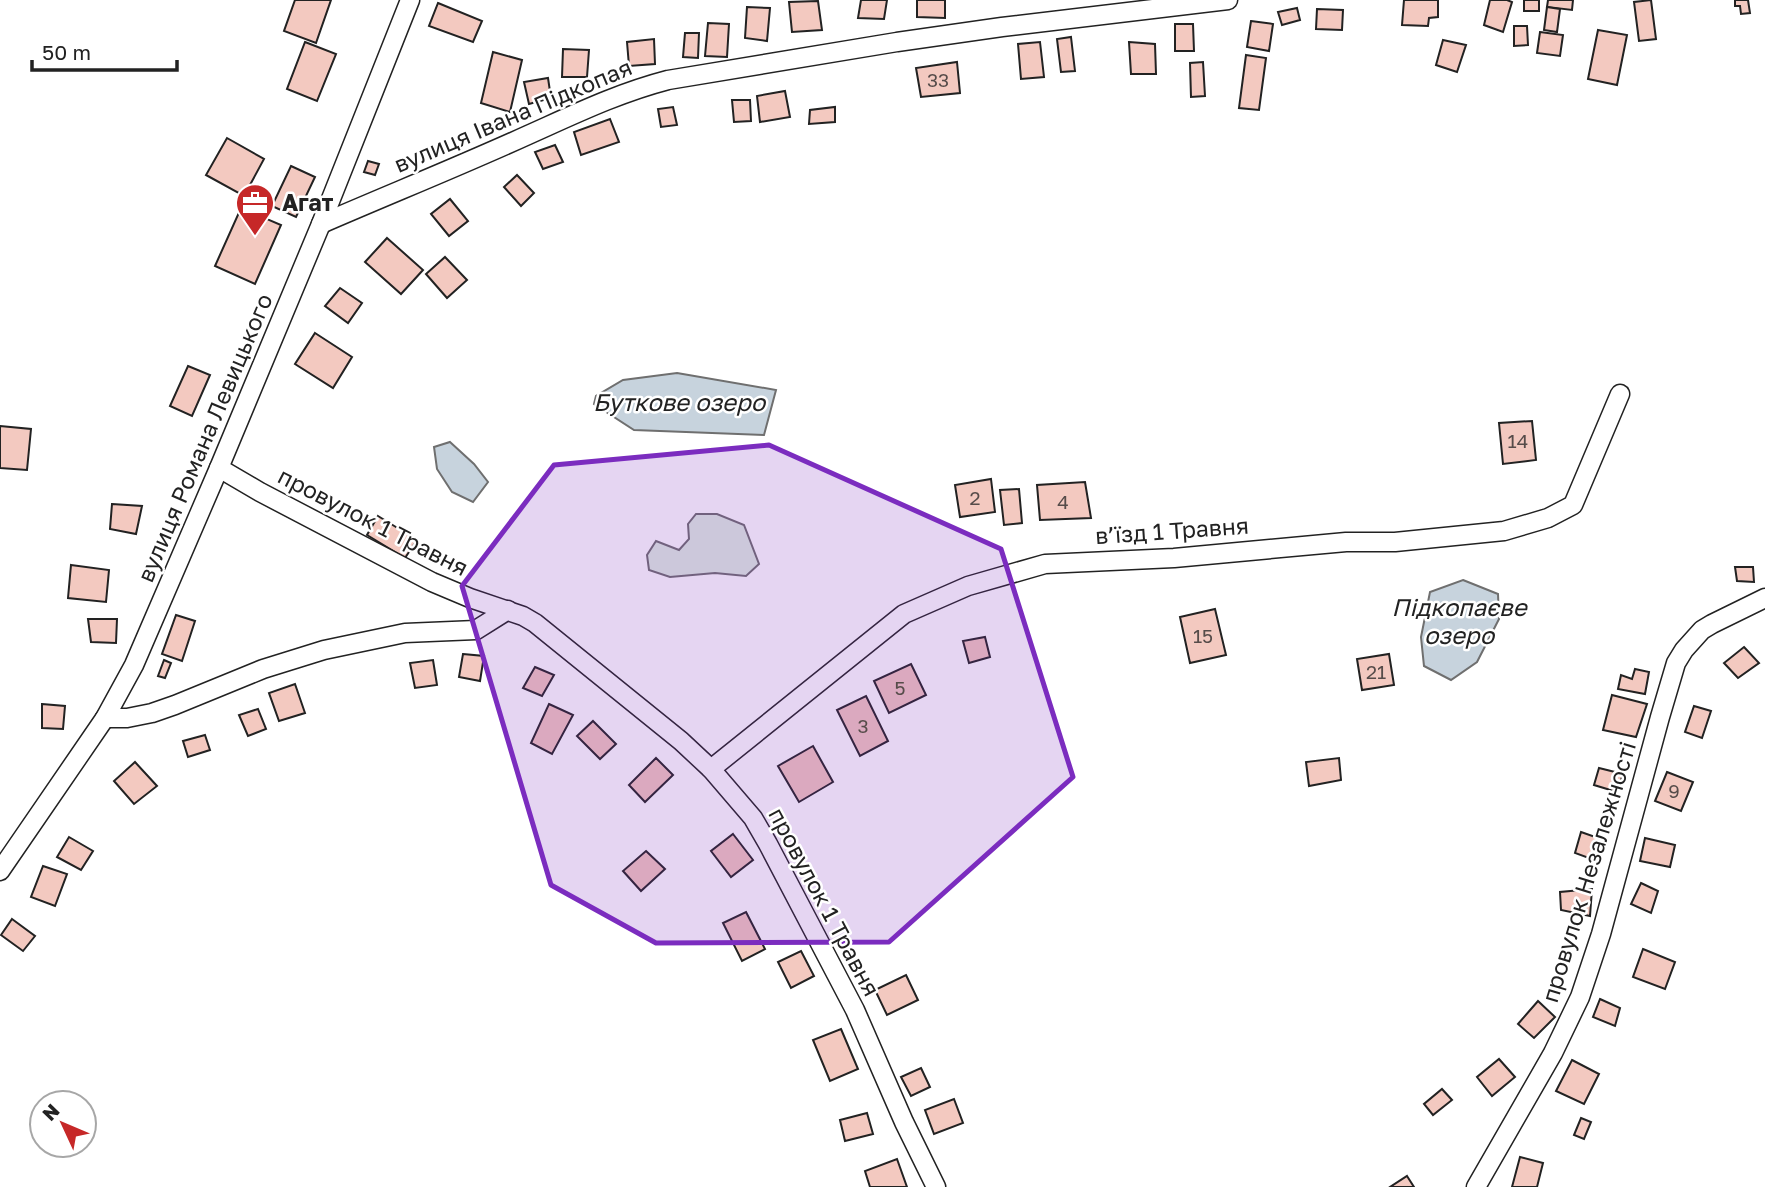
<svg xmlns="http://www.w3.org/2000/svg" width="1765" height="1187" font-family="'Golos Text',sans-serif">
  <rect width="100%" height="100%" fill="#fff"/>
  <path fill="#e0efe3" stroke="#6f6f6f" stroke-width="2" d="M696,514H717L744,525L759,564L746,576L715,573L670,577L649,570L647,555L656,541L679,550L689,539L688,524Z"/>
  <g fill="#c7d3dd" stroke="#6f6f6f" stroke-width="2">
    <path d="M677,373L776,390L764,435L634,430L594,404L596,396L623,380Z"/>
    <path d="M450,442L474,464L488,482L473,502L452,492L437,469L434,447Z"/>
    <path d="M1463,580L1498,594L1499,619L1477,662L1451,680L1424,666L1421,637L1430,592Z"/>
  </g>
  <g fill="#f3c9c0" stroke="#222" stroke-width="2">
    <path d="M295,0H331L316,43L284,31Z"/>
    <path d="M861,0H887L884,19L858,18Z"/>
    <path d="M917,0H945V18L917,17Z"/>
    <path d="M1404,0H1438V17L1429,18L1428,26L1402,25Z"/>
    <path d="M1490,0H1507L1512,2L1503,32L1484,25Z"/>
    <rect x="1524" y="0" width="15" height="11"/>
    <path d="M1548,0H1573L1572,10L1547,7Z"/>
    <path d="M1651,0L1656,39L1639,41L1634,2Z"/>
    <path d="M1735,0H1748L1750,13L1741,14L1740,6H1735Z"/>
    <path d="M818,1L822,30L792,32L789,2Z"/>
    <path d="M438,3L482,21L473,42L429,26Z"/>
    <path d="M747,7L770,8L767,41L745,38Z"/>
    <path d="M1547,7L1560,9L1557,32L1544,30Z"/>
    <path d="M1297,8L1300,20L1282,25L1278,12Z"/>
    <path d="M1317,9L1343,10L1342,30L1316,29Z"/>
    <path d="M1251,21L1273,24L1269,51L1247,47Z"/>
    <path d="M708,23L729,24L727,57L705,56Z"/>
    <path d="M1175,24H1193L1194,51H1175Z"/>
    <path d="M1514,26H1527L1528,45L1514,46Z"/>
    <path d="M1598,30L1627,35L1617,85L1588,79Z"/>
    <path d="M1540,32L1563,35L1560,56L1537,53Z"/>
    <path d="M685,33H699L698,58L683,57Z"/>
    <path d="M1071,37L1075,71L1061,72L1057,39Z"/>
    <path d="M654,39L655,64L629,66L627,42Z"/>
    <path d="M1443,40L1466,45L1457,72L1436,65Z"/>
    <path d="M305,42L336,54L317,101L287,89Z"/>
    <path d="M1040,42L1044,77L1021,79L1018,44Z"/>
    <path d="M1129,42L1155,44L1156,74H1131Z"/>
    <path d="M563,49L589,50L587,77H562Z"/>
    <path d="M493,52L522,60L510,112L481,103Z"/>
    <path d="M1246,55L1266,58L1259,110L1239,108Z"/>
    <path d="M957,62L960,93L921,97L916,68Z"/>
    <path d="M1203,62L1205,96L1191,97L1190,63Z"/>
    <path d="M548,78L551,98L529,104L524,82Z"/>
    <path d="M785,91L790,117L760,122L757,96Z"/>
    <path d="M732,100H750L751,121L734,122Z"/>
    <path d="M673,107L677,125L661,127L658,109Z"/>
    <path d="M835,107V122L809,124L810,110Z"/>
    <path d="M610,119L619,142L581,155L574,132Z"/>
    <path d="M227,138L264,159L244,196L206,175Z"/>
    <path d="M555,145L563,162L543,169L535,152Z"/>
    <path d="M368,161L379,164L375,175L364,172Z"/>
    <path d="M291,166L315,177L296,217L272,206Z"/>
    <path d="M517,175L534,193L521,206L504,187Z"/>
    <path d="M450,199L468,221L449,236L431,214Z"/>
    <path d="M241,208L281,225L255,284L215,266Z"/>
    <path d="M387,238L423,270L401,294L365,262Z"/>
    <path d="M445,257L467,280L447,298L426,274Z"/>
    <path d="M340,288L362,303L348,323L325,306Z"/>
    <path d="M315,333L352,357L333,388L295,364Z"/>
    <path d="M188,366L210,375L192,416L170,406Z"/>
    <path d="M1532,421L1536,460L1503,464L1499,423Z"/>
    <path d="M0,426L31,429L27,470L0,468Z"/>
    <path d="M991,479L995,512L960,517L955,485Z"/>
    <path d="M1085,482L1091,518L1040,520L1037,485Z"/>
    <path d="M1019,489L1022,523L1004,525L1000,490Z"/>
    <path d="M112,504L142,506L136,534L110,529Z"/>
    <path d="M378,516L417,540L405,558L367,535Z"/>
    <path d="M71,565L109,570L106,602L68,598Z"/>
    <path d="M1735,567H1753L1754,582L1737,581Z"/>
    <path d="M1215,609L1226,655L1190,663L1180,617Z"/>
    <path d="M176,615L195,621L182,661L162,654Z"/>
    <path d="M88,619H117L116,643L91,642Z"/>
    <path d="M985,637L990,657L969,663L963,641Z"/>
    <path d="M1744,647L1759,663L1738,678L1724,663Z"/>
    <path d="M463,654L484,656L480,681L459,677Z"/>
    <path d="M1389,654L1394,685L1362,690L1357,659Z"/>
    <path d="M164,660L171,663L165,678L158,676Z"/>
    <path d="M433,660L437,685L415,688L410,663Z"/>
    <path d="M911,664L926,695L889,713L874,681Z"/>
    <path d="M535,667L554,675L542,696L523,688Z"/>
    <path d="M1635,669L1649,672L1645,694L1618,689L1621,675L1632,679Z"/>
    <path d="M295,684L305,713L279,721L269,693Z"/>
    <path d="M1612,695L1647,704L1636,737L1603,730Z"/>
    <path d="M866,696L888,741L860,756L837,710Z"/>
    <path d="M42,704L65,706L63,729L42,728Z"/>
    <path d="M549,704L573,715L552,754L531,743Z"/>
    <path d="M1694,706L1711,711L1702,738L1685,732Z"/>
    <path d="M258,709L266,729L248,736L239,715Z"/>
    <path d="M593,721L616,744L600,759L577,736Z"/>
    <path d="M205,735L210,750L188,757L183,741Z"/>
    <path d="M813,746L833,782L799,802L778,766Z"/>
    <path d="M656,758L673,775L645,802L629,785Z"/>
    <path d="M1339,758L1341,780L1309,786L1306,762Z"/>
    <path d="M135,762L157,786L134,804L114,781Z"/>
    <path d="M1599,768L1623,774L1617,792L1594,785Z"/>
    <path d="M1667,772L1693,782L1681,811L1655,801Z"/>
    <path d="M1581,832L1604,840L1597,861L1575,853Z"/>
    <path d="M733,834L753,860L731,877L711,851Z"/>
    <path d="M69,837L93,851L81,870L57,857Z"/>
    <path d="M1645,838L1675,845L1670,867L1640,861Z"/>
    <path d="M646,851L665,869L641,891L623,871Z"/>
    <path d="M43,866L67,874L55,906L31,897Z"/>
    <path d="M1641,883L1658,891L1651,913L1631,904Z"/>
    <path d="M1592,889L1590,916L1561,910L1560,892Z"/>
    <path d="M746,912L765,949L742,961L723,923Z"/>
    <path d="M12,919L35,936L23,951L1,935Z"/>
    <path d="M1643,949L1675,962L1665,989L1633,977Z"/>
    <path d="M801,951L814,976L791,988L778,962Z"/>
    <path d="M906,975L918,1000L887,1015L875,990Z"/>
    <path d="M1600,999L1620,1008L1615,1026L1593,1017Z"/>
    <path d="M1538,1001L1555,1017L1534,1038L1518,1024Z"/>
    <path d="M841,1029L858,1069L830,1081L813,1040Z"/>
    <path d="M1499,1059L1515,1077L1492,1096L1477,1077Z"/>
    <path d="M1572,1060L1599,1074L1584,1104L1556,1091Z"/>
    <path d="M921,1068L930,1087L911,1096L901,1077Z"/>
    <path d="M1442,1089L1452,1100L1433,1115L1424,1104Z"/>
    <path d="M954,1099L963,1123L934,1134L925,1110Z"/>
    <path d="M867,1113L873,1134L845,1141L840,1120Z"/>
    <path d="M1581,1118L1591,1122L1584,1139L1574,1135Z"/>
    <path d="M1520,1157L1543,1163L1537,1187H1512Z"/>
    <path d="M897,1159L907,1187H870L865,1171Z"/>
    <path d="M1407,1176L1414,1187H1390Z"/>
  </g>
  <g fill="none" stroke-linecap="round" stroke-linejoin="round">
    <defs>
      <g id="minor">
        <path d="M321,224C390,194 460,166 528,135C575,114 618,93 668,80L897,42L1002,27L1228,0"/>
        <path d="M219,468L260,492L432,582L470,598L523,616L535,623L681,741L711,769L753,818L768,844L855,1010L904,1122L936,1187"/>
        <path d="M105,718H127L152,713L175,705L263,669L324,650L405,633L476,630L508,610"/>
        <path d="M711,769L904,614L968,586L1045,564L1174,558L1346,542H1395L1504,531L1548,518L1573,505L1620,394"/>
        <path d="M0,871L105,718L134,665L219,468L321,224L410,0"/>
        <path d="M1476,1187L1553,1053L1580,997L1601,934L1660,717L1676,663L1684,650L1702,630L1712,624L1765,598"/>
      </g>
    </defs>
    <use href="#minor" stroke="#222" stroke-width="21"/>
    <use href="#minor" stroke="#fff" stroke-width="18"/>
  </g>
  <path fill="#7b2cbf" fill-opacity="0.2" stroke="#7b2cbf" stroke-width="5" stroke-linejoin="round" d="M769,445L1001,549L1073,777L889,942L656,943L551,885L462,586L554,465Z"/>
  <defs>
    <symbol id="office-pin" viewBox="-11 -11 22 30"><path d="M0 17L-7.5 6A9.5 9.5 0 1 1 7.5 6Z" fill="#c62828" stroke="#fff"/><path d="M-6-3h4V-5.5h4V-3h4V5H-6ZM-1-4.5V-3h2v-1.5ZM-6 0V1H6V0Z" fill="#fff"/></symbol>
  </defs>
  <g fill-rule="evenodd">
    <use href="#office-pin" x="233" y="181" width="44" height="60"/>
  </g>
  <g text-anchor="middle" stroke-width="5" stroke-linejoin="round" paint-order="stroke">
    <g font-size="19" fill="#564c4a">
      <text x="938" y="87">33</text>
      <text x="1518" y="448">14</text>
      <text x="975" y="505">2</text>
      <text x="1063" y="509">4</text>
      <text x="1203" y="643">15</text>
      <text x="1376" y="679">21</text>
      <text x="900" y="695">5</text>
      <text x="863" y="733">3</text>
      <text x="1674" y="798">9</text>
    </g>
    <g font-size="23" fill="#222" stroke="#fff">
      <text transform="translate(513 116) rotate(-23)" y="8">вулиця Івана Підкопая</text>
      <text transform="translate(205 438) rotate(-67)" y="8">вулиця Романа Левицького</text>
      <text transform="translate(373 522) rotate(27)" y="8">провулок 1 Травня</text>
      <text transform="translate(1172 531) rotate(-4)" y="8">в’їзд 1 Травня</text>
      <text transform="translate(1589 872) rotate(-73)" y="8">провулок Незалежності</text>
      <text transform="translate(824 902) rotate(62)" y="8">провулок 1 Травня</text>
    </g>
    <g font-size="23" font-weight="bold" fill="#222" stroke="#fff" text-anchor="start">
      <text x="282" y="211">Агат</text>
    </g>
    <g font-size="24" font-style="italic" fill="#222" stroke="#fff">
      <text x="679" y="411">Буткове озеро</text>
      <text x="1459" y="616">Підкопаєве<tspan x="1459" dy="28">озеро</tspan></text>
    </g>
  </g>
  <g transform="translate(63 1124) rotate(314)"><circle r="33" fill="#ffffff" stroke="#a7a7a7" stroke-width="2"/>
  <path d="M0-5L12 26L0 18L-12 26Z" fill="#c62828"/>
  <text y="-10" font-size="19" font-weight="bold" text-anchor="middle" fill="#222222">N</text>
  </g>
  <path d="M32 60v10h145v-10" fill="none" stroke="#222222" stroke-width="3.5"/>
  <text x="42" y="60" font-size="21" fill="#222222" stroke="#ffffff" stroke-width="5" paint-order="stroke">50 m</text>
</svg>
